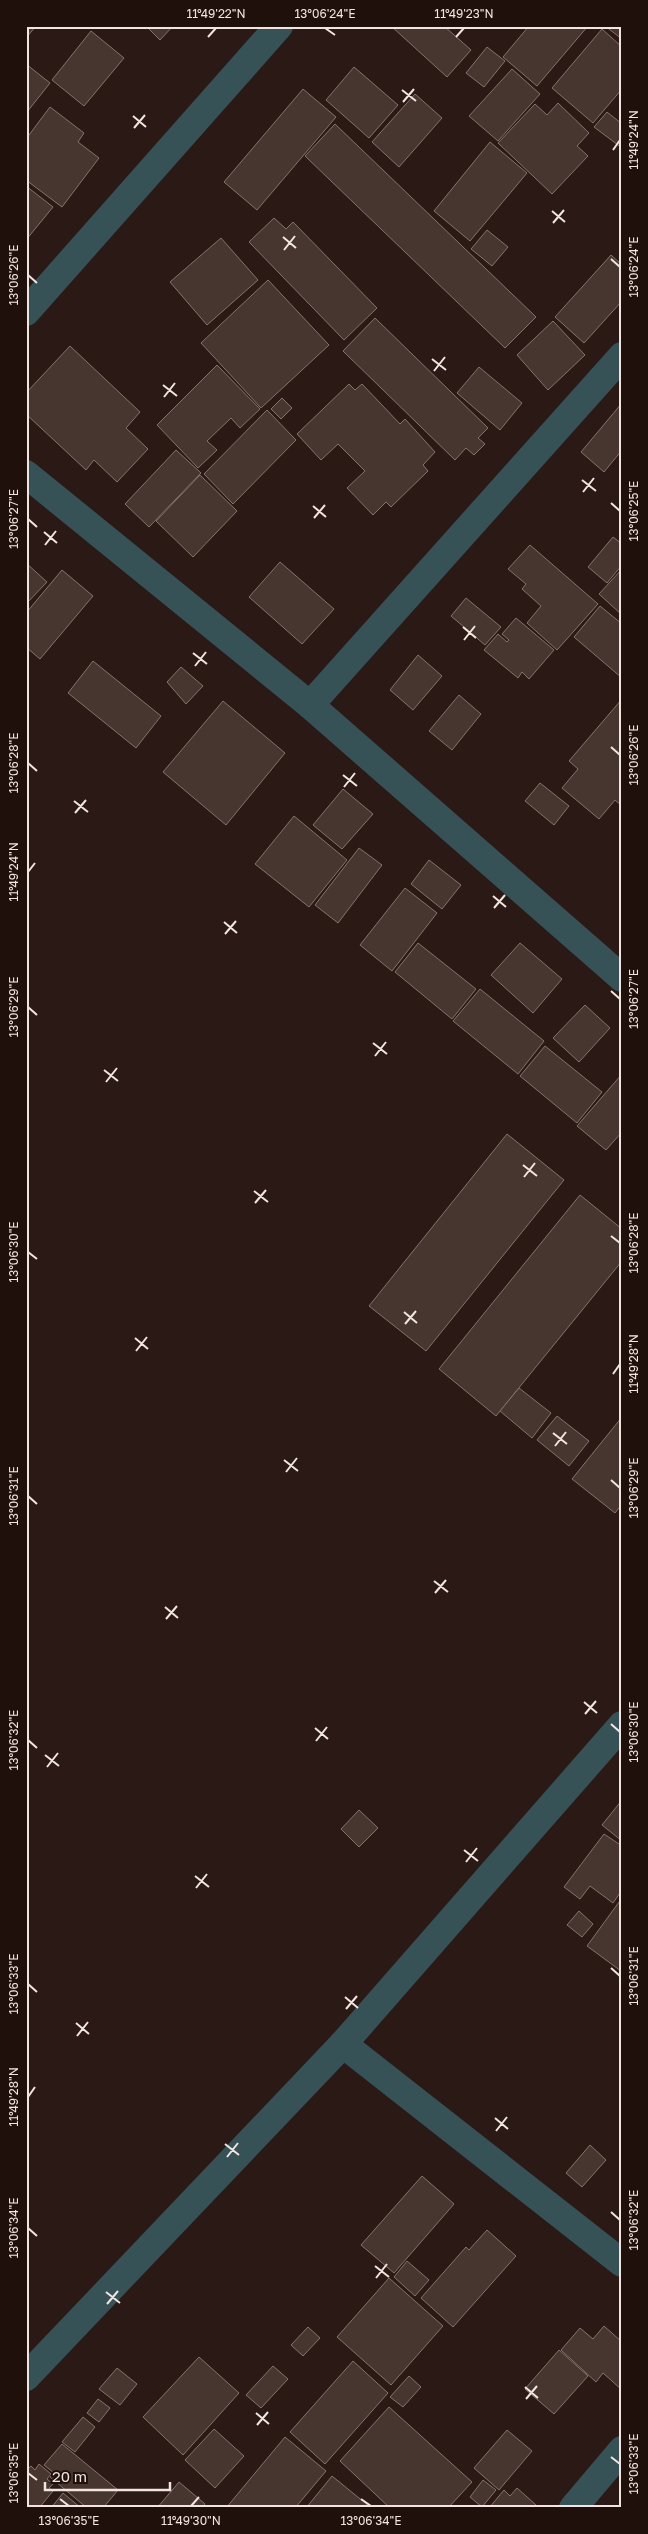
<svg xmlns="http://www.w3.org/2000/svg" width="648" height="2534" font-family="'Golos Text',sans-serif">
  <rect width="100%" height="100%" fill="#2a1915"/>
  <g fill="#47352f" stroke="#88726c">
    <path d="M26,26H36L26,38Z"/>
    <path d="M146,26H173L160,40Z"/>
    <path d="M391,26H444L471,50L447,77Z"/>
    <path d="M529,26H588L537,86L503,57Z"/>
    <path d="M605,26H622V39Z"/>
    <path d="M602,29L622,47V89L593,123L552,88Z"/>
    <path d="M91,31L124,58L84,106L52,80Z"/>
    <path d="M487,47L505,61L484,87L466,73Z"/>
    <path d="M26,64L50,83L27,112L26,111Z"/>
    <path d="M354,67L398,105L369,138L326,100Z"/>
    <path d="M512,69L540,94L498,141L469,116Z"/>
    <path d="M303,89L336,117L257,210L224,182Z"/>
    <path d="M415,94L442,118L399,167L372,142Z"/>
    <path d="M558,103L589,133L577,146L588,156L552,194L498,143L535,104L547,115Z"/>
    <path d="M50,107L84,133L78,142L99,158L62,207L26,180V139Z"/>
    <path d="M607,112L622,124V148L594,127Z"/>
    <path d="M335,124L536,317L505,348L305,156Z"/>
    <path d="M490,142L527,173L470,241L434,211Z"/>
    <path d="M26,186L53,207L26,240Z"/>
    <path d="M274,218L286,229L293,222L377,308L344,340L249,242Z"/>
    <path d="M487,230L508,247L492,266L471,249Z"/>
    <path d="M221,238L258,280L207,325L170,282Z"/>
    <path d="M611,255L622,265V301L584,343L555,317Z"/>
    <path d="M268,280L329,345L261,408L201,343Z"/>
    <path d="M375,318L488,428L478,438L485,444L474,455L466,448L455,460L343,351Z"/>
    <path d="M553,321L585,355L548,390L517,355Z"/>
    <path d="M70,346L140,412L126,428L148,449L117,482L94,460L86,470L26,414V393Z"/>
    <path d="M217,365L260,409L240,428L231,418L207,441L217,450L198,468L157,425Z"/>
    <path d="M479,367L522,403L500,430L457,393Z"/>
    <path d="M349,384L355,390L362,384L400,424L405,419L435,452L423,465L428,471L391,507L386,502L373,515L347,488L365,471L338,444L321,460L297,434Z"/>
    <path d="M282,398L292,408L281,419L271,409Z"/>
    <path d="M622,403V450L604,472L581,452Z"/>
    <path d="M267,410L296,440L233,504L204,474Z"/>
    <path d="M176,450L201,473L149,527L125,504Z"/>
    <path d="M200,475L237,511L193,557L156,521Z"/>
    <path d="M613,537L622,544V565L607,583L588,567Z"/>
    <path d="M530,545L598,604L557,650L527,623L541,606L522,589L526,584L508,569Z"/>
    <path d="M280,562L334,609L302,644L249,597Z"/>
    <path d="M26,563L47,582L26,604Z"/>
    <path d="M622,569V615L599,594Z"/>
    <path d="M62,570L93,596L40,659L26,647V613Z"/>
    <path d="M466,598L501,627L485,645L451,616Z"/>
    <path d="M600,606L622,624V678L574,637Z"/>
    <path d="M516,618L554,650L529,679L522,672L518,678L484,650L498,634L507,642L509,640L502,634Z"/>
    <path d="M418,655L442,676L413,710L390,690Z"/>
    <path d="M93,661L161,716L136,748L68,693Z"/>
    <path d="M181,667L203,686L186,704L167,682Z"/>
    <path d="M459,695L481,714L452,750L429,731Z"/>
    <path d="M622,699V806L615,800L599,819L562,788L578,769L569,761Z"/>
    <path d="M223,701L285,753L226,825L163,772Z"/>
    <path d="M540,783L569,806L554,825L525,801Z"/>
    <path d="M343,789L373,814L342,849L313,825Z"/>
    <path d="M294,816L347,860L309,907L255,864Z"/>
    <path d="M359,848L382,865L338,923L315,905Z"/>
    <path d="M429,860L461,885L442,909L411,884Z"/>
    <path d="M405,888L437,913L392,971L360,945Z"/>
    <path d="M418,943L476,989L452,1019L395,972Z"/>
    <path d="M520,943L562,979L533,1013L491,975Z"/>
    <path d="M480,989L544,1041L518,1074L453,1021Z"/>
    <path d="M585,1005L610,1028L579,1062L553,1038Z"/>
    <path d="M545,1046L602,1092L577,1123L520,1076Z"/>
    <path d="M622,1074V1132L606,1150L577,1126Z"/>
    <path d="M507,1134L564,1180L426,1351L369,1306Z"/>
    <path d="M580,1195L622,1229V1261L496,1416L439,1369Z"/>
    <path d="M519,1388L551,1413L532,1438L500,1411Z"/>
    <path d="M557,1416L589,1441L569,1466L537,1440Z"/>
    <path d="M622,1417V1504L615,1513L572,1479Z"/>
    <path d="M622,1800V1841L602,1825Z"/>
    <path d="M359,1810L378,1828L359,1847L341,1829Z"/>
    <path d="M604,1834L622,1846V1890L613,1903L590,1886L580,1899L564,1887Z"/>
    <path d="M622,1898V1971H621L587,1946Z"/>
    <path d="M579,1911L593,1924L582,1937L567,1925Z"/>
    <path d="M590,2145L606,2160L582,2187L566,2173Z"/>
    <path d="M422,2176L454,2204L394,2273L361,2245Z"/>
    <path d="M487,2230L516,2256L453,2327L421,2298L466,2247L469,2250Z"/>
    <path d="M407,2261L429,2280L415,2296L394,2277Z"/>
    <path d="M389,2278L443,2326L391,2385L337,2337Z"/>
    <path d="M604,2326L622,2342V2390L603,2373L596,2382L561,2350L580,2328L593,2339Z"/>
    <path d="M308,2327L320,2338L303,2356L291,2345Z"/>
    <path d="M559,2350L588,2376L554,2414L525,2389Z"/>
    <path d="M199,2357L239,2393L183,2455L143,2417Z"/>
    <path d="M353,2361L388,2393L325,2464L290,2432Z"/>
    <path d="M273,2366L288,2379L261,2408L246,2395Z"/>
    <path d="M117,2368L137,2384L120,2405L99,2389Z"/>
    <path d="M409,2376L421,2387L403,2407L390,2397Z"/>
    <path d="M98,2399L110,2408L99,2422L87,2413Z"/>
    <path d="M389,2407L472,2482L448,2508H390L340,2461Z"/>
    <path d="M83,2417L95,2427L75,2452L62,2442Z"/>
    <path d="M214,2429L244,2456L215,2488L185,2460Z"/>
    <path d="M507,2430L532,2451L499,2490L474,2468Z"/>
    <path d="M285,2437L326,2471L295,2508H226Z"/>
    <path d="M62,2444L118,2490L103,2508H87L50,2477L54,2473L44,2465Z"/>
    <path d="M39,2464L51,2474L47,2479L53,2484L49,2488L53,2491L39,2508H26V2471L31,2466L35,2470Z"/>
    <path d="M332,2476L370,2507L369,2508H306Z"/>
    <path d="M483,2480L496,2490L482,2507L470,2497Z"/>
    <path d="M179,2482L205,2504L202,2508H157Z"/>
    <path d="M517,2488L536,2505L534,2508H489L504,2490L510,2496Z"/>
    <path d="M63,2493L81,2508H51Z"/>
  </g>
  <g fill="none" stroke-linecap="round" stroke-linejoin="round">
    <g stroke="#365257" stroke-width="28">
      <path d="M26,312L279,26"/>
      <path d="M26,474L310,705L622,978"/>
      <path d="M310,705L622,356"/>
      <path d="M343,2044L622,2263"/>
      <path d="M26,2377L343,2044L622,1725"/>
      <path d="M573,2508L622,2450"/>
    </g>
  </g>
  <path fill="none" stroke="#f1e5e1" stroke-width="2" d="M325,28L335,35M208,37L216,28M456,37L464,28M402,90L416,101M403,102L414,89M133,116L146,127M134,128L145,115M613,150L620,140M552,211L565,222M553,223L564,210M283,237L296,248M284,250L295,236M611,259L620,267M28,275L37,283M432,359L446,370M434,371L445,357M163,385L177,396M164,397L175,383M582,480L596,491M583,492L594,478M611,503L620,511M313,506L326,517M314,518L325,505M28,519L37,527M44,532L57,543M45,545L56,531M463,627L476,638M464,640L475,626M193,653L207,664M195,666L206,652M611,747L620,755M28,763L37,771M343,775L357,786M344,787L355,773M74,801L88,812M75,813L86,800M28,872L35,863M493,896L506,907M494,908L505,895M224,922L237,933M225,934L236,921M611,991L620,999M28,1007L37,1015M373,1043L387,1054M375,1056L386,1042M104,1070L118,1081M106,1082L117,1068M523,1165L537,1176M524,1177L535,1163M254,1191L268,1202M255,1203L266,1190M611,1236L620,1243M28,1252L37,1259M404,1312L417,1323M405,1324L416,1311M135,1338L148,1349M136,1351L147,1337M613,1374L620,1364M553,1433L567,1444M555,1446L566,1432M284,1460L298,1471M286,1472L297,1458M611,1480L620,1488M28,1496L37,1504M434,1581L448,1592M435,1593L446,1580M165,1607L178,1618M166,1619L177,1606M584,1702L597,1713M585,1714L596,1701M611,1724L620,1732M315,1728L328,1739M28,1740L37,1748M316,1741L327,1727M45,1755L59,1766M47,1767L58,1753M464,1850L478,1861M466,1862L477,1848M195,1876L209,1887M196,1888L207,1874M611,1968L620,1976M28,1984L37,1992M345,1997L358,2008M346,2009L357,1996M76,2023L89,2034M77,2036L88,2022M28,2097L35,2087M495,2118L508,2129M496,2131L507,2117M225,2144L239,2155M227,2157L238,2143M611,2212L620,2220M28,2228L37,2236M375,2266L389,2277M376,2278L387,2264M106,2292L120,2303M107,2304L118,2291M525,2387L538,2398M526,2399L537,2386M256,2413L269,2424M257,2425L268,2412M611,2457L620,2464M28,2473L37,2480M60,2499L69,2506M361,2499L371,2506M191,2506L199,2497"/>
  <rect width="648" height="2534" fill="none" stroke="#20100c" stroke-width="55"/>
  <path d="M45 2482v8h125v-8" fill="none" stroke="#f1e5e1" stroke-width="2.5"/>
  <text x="52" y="2482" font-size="15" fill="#f1e5e1" stroke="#20100c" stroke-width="4" paint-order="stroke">20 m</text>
  <rect x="28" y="28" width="592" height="2478" fill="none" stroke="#f1e5e1" stroke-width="2"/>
  <g font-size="12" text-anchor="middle" fill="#f1e5e1">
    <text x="216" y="18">11°49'22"N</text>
    <text x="325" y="18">13°06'24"E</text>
    <text x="464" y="18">11°49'23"N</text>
    <text transform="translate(634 140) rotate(-90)" y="4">11°49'24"N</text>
    <text transform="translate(634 267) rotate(-90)" y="4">13°06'24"E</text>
    <text transform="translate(14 275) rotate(-90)" y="4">13°06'26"E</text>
    <text transform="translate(634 511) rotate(-90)" y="4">13°06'25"E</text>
    <text transform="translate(14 519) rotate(-90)" y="4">13°06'27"E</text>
    <text transform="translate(634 755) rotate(-90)" y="4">13°06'26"E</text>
    <text transform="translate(14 763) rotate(-90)" y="4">13°06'28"E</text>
    <text transform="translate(14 872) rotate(-90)" y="4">11°49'24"N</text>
    <text transform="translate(634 999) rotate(-90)" y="4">13°06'27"E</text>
    <text transform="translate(14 1007) rotate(-90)" y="4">13°06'29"E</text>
    <text transform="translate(634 1243) rotate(-90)" y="4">13°06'28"E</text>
    <text transform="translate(14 1252) rotate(-90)" y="4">13°06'30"E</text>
    <text transform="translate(634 1364) rotate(-90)" y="4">11°49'28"N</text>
    <text transform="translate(634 1488) rotate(-90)" y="4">13°06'29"E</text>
    <text transform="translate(14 1496) rotate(-90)" y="4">13°06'31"E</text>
    <text transform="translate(634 1732) rotate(-90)" y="4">13°06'30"E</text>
    <text transform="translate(14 1740) rotate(-90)" y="4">13°06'32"E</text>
    <text transform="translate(634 1976) rotate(-90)" y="4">13°06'31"E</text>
    <text transform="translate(14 1984) rotate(-90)" y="4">13°06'33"E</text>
    <text transform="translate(14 2097) rotate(-90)" y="4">11°49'28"N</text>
    <text transform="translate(634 2220) rotate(-90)" y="4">13°06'32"E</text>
    <text transform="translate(14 2228) rotate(-90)" y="4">13°06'34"E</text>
    <text transform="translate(634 2464) rotate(-90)" y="4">13°06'33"E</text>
    <text transform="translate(14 2473) rotate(-90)" y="4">13°06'35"E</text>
    <text x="69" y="2525">13°06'35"E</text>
    <text x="191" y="2525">11°49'30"N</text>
    <text x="371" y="2525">13°06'34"E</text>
  </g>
</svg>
